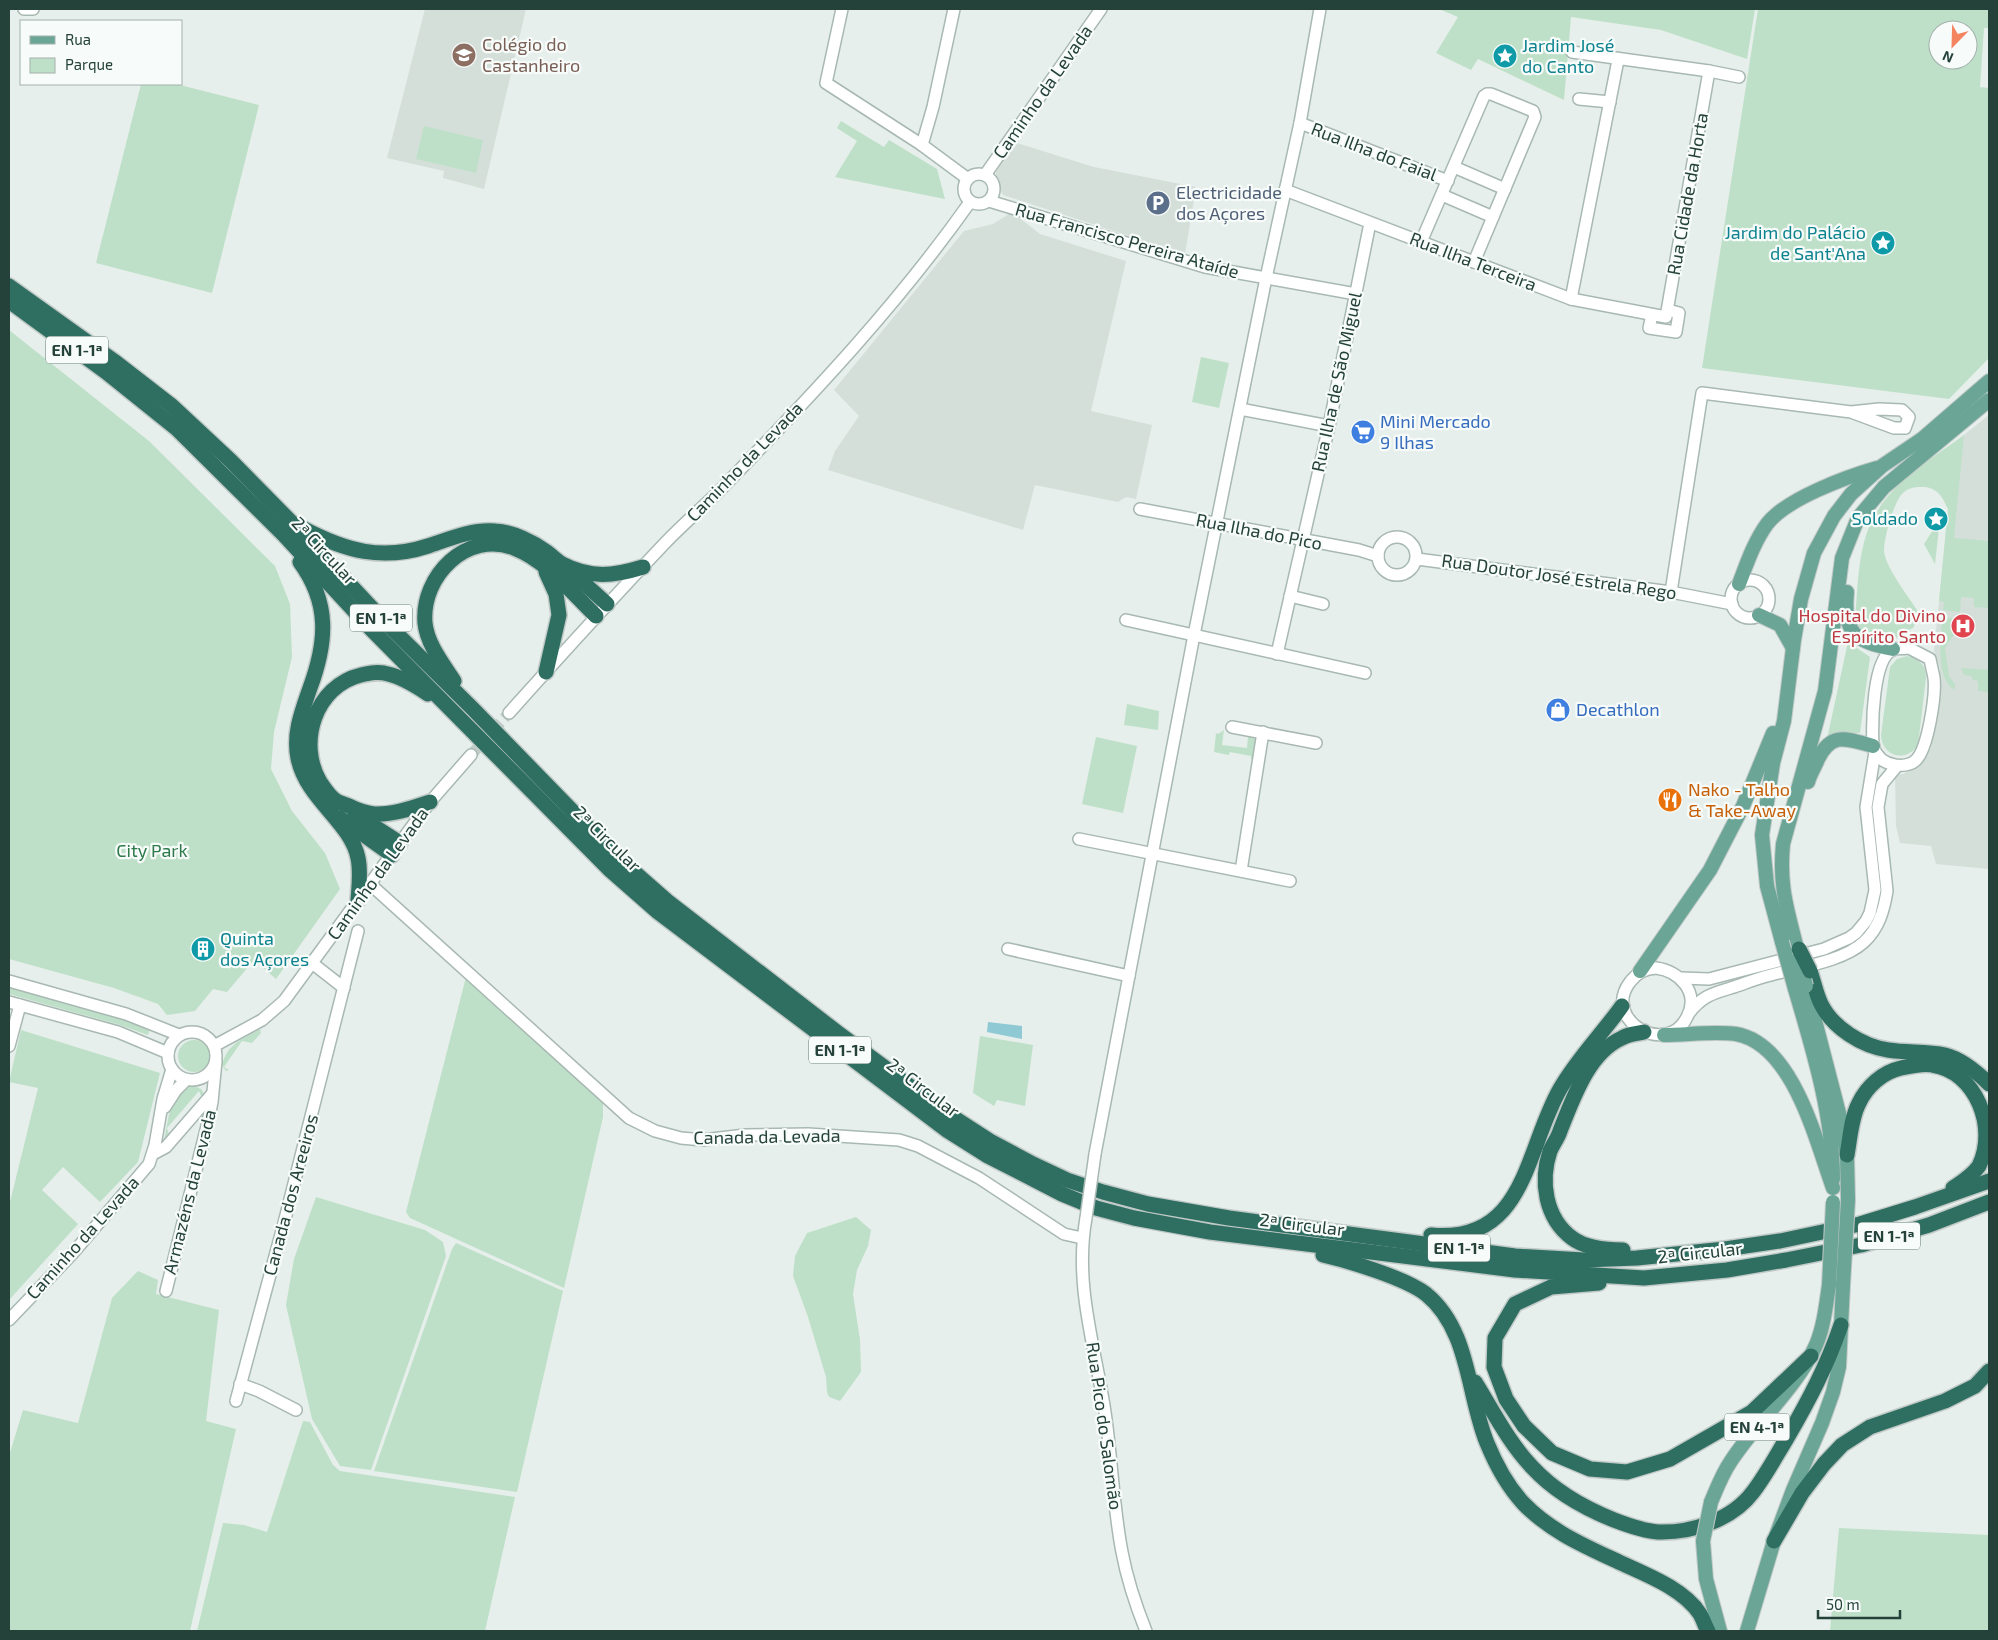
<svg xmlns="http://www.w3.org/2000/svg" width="1998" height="1640" font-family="'Exo 2',sans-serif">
  <rect width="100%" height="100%" fill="#e6efeb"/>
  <g fill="#d4dfda">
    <path d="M425,9H526L484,189L443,178L444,171L387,158Z"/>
    <path d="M1014,142L1094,167L1196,187L1185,254L1003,195L996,181V172Z"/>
    <path d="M1012,212L1040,234L1126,261L1091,411L1152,425L1136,499L1126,497L1118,502L1035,485L1023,530L828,470L835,451L859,416L834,390L964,231L993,224Z"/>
    <path d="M1989,415V869L1936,864L1931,846L1900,843L1896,826L1895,775L1903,774L1918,766L1931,748L1940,679V669L1934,651L1955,442Z"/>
  </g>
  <g fill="#bfe0c8" fill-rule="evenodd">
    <path d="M1439,9H1755L1747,59L1661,30L1571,17L1564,100L1478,59L1471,70L1436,53L1458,17Z"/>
    <path d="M1758,9H1989V28H1984L1980,87L1989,88V358L1949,399L1702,368ZM1938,30H1968V60H1938Z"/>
    <path d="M141,84H176L259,105L212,293L96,263Z"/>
    <path d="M841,121L884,147L889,140L937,169L945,199L835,177L857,141L837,128Z"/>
    <path d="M424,126L483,140L476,173L416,159Z"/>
    <path d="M9,330L149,441L275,566L290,604L292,657L274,732L271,769L292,811L325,853L340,889L276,979L254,960L227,992L213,989L195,1011L167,1015L158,1004L114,988L9,959Z"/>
    <path d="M1201,357L1229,363L1219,408L1192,402Z"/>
    <path d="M1964,435L1954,538L1989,541V608L1974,607V598L1961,597L1960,612L1943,610L1944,602L1939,601L1948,509C1943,498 1938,488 1924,487C1917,487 1909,487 1903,493C1894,501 1884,538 1884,550C1884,565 1908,596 1917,610L1914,627L1895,639H1870L1855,622C1858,587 1857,545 1876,513C1896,479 1933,458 1964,435Z"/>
    <path d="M1940,519L1935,564L1924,544Z"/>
    <path d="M1942,617L1959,619L1957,634L1953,636L1945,648L1949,676L1955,684V690C1935,680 1941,636 1942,617Z"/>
    <path d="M1848,642L1870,657L1860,733C1848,732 1838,733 1827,739Z"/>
    <path d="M1907,656C1919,658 1926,665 1926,678L1918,745C1906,763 1882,757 1881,735L1890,667L1897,659Z"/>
    <path d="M1961,668L1989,670V692L1978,691V681L1973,680L1971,676L1964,675Z"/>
    <path d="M1127,704L1159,711L1158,730L1124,725Z"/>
    <path d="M1224,730L1222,745L1247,748L1248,736L1255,737L1258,743L1257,755L1251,759V756L1230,752L1229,755L1214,752L1216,733L1218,734Z"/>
    <path d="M1096,737L1137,746L1123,813L1082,804Z"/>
    <path d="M466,977L603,1102V1117L564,1288L410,1218L406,1212Z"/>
    <path d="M9,986L121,1018L150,1028L148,1035L120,1025L9,994Z"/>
    <path d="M260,1029L261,1033L252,1043L242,1041L224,1067L229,1070L226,1071L222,1065C227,1044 242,1039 260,1029Z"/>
    <path d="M21,1030L160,1073L138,1162L100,1202L63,1167L42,1190L78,1224L9,1300V1206L38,1088L9,1082Z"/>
    <path d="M980,1036L1033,1045L1025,1106L997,1100L994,1106L973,1093Z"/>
    <circle cx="194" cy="1056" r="16"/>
    <path d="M192,1085L201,1089L204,1094L202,1098L199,1091L167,1128L170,1137L163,1145L171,1104L180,1090Z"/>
    <path d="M316,1197L425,1230L443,1242L446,1256L371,1470L340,1466L312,1419L286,1305L294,1259Z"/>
    <path d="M856,1217L871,1230L868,1246L857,1270L853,1294L860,1340L861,1372L840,1401L829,1397L827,1392L826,1377L808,1317L793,1276L795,1256L807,1233Z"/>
    <path d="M456,1243L563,1291L517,1492L374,1471L452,1249Z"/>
    <path d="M138,1271L158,1280L156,1294L219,1310L206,1421L236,1429L190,1631H9V1456L23,1410L78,1423L112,1298Z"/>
    <path d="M303,1421L310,1422L333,1465L340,1471L515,1497L485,1631H197L223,1523L244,1525L267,1532Z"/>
    <path d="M1839,1528L1989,1535L1988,1631H1830Z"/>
  </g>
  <path fill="#8ec9d4" d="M988,1022L1022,1026V1039L987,1032Z"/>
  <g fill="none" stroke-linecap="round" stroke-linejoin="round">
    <path stroke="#bfccc8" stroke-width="11" stroke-dasharray="11 5.5" stroke-linecap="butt" d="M471,755L509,713"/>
    <defs>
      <g id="minor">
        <path d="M24,9H33"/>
        <path d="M842,9L826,83L922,145"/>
        <path d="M954,9L933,107L922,145L968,179"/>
        <path d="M1572,52L1709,71L1739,77"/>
        <path d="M1579,99L1610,102"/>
        <path d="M1300,123L1448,181"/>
        <path d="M1454,167L1505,189"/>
        <circle cx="979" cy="189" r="15"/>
        <path d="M985,175L1101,9"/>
        <path d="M1285,190L1571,299L1666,317L1709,71"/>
        <path d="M1442,195L1493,217"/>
        <path d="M989,201L1205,267L1356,294"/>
        <path d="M1421,242L1484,96L1487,94H1491L1533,111L1535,117L1474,262"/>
        <path d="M1571,299L1618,60"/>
        <path d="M1652,315L1649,328L1676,332L1679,313L1668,310"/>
        <path d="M1240,409L1329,426"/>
        <path d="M1140,509L1359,550L1378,556"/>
        <circle cx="1397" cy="556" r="19"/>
        <path d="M1417,559L1671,592L1732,604"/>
        <circle cx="1750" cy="599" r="19"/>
        <path d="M1671,592L1702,393L1851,412L1894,428H1905L1909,417L1902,410L1879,409L1851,412"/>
        <path d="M1290,596L1323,604"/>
        <path d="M1126,620L1365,673"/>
        <path d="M1909,648L1930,659C1931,665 1933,672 1934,678C1936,695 1928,748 1916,760C1911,765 1902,766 1895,765C1883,763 1876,756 1873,746C1872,726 1872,657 1894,649C1898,648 1905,649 1909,648Z"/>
        <path d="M1277,654L1329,426L1370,223"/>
        <path d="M509,713C560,656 612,599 665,543C685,522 708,503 728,482C814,393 898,304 970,202"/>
        <path d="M1232,727L1316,743"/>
        <path d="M1079,839L1290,881"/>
        <path d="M1241,871L1263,732"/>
        <path d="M370,884L629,1118L655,1131L681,1138L703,1140L745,1135L808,1134L899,1140L918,1146L979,1178L1064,1234L1082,1238"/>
        <path d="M1008,949L1129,976"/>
        <path d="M312,963L344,988"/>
        <path d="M1656,968C1680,971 1700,993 1687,1017C1667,1058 1601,1020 1630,982C1638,972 1645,969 1656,968Z"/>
        <path d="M1681,978L1709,979L1824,949L1849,938L1856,933L1866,921L1870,913L1875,890L1866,807L1875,752"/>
        <path d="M9,981L126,1014L179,1035"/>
        <path d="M9,1002L118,1032L168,1053"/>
        <path d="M1689,1013C1703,995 1714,993 1734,987C1746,983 1758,978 1771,975C1799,967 1842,962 1864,942C1879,928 1884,910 1887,891L1878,807L1882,784L1897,766"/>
        <circle cx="192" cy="1056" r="24"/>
        <path d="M9,1046L20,1005"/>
        <path d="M214,1046L262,1020L284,1001L430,802L471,755"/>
        <path d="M165,1107L176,1090L186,1080"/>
        <path d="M153,1154L166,1147L212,1094"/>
        <path d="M1095,1154L1194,635L1266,278L1300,123L1320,9"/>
        <path d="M1086,1218C1074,1285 1095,1346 1105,1412C1112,1459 1113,1506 1122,1552C1127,1579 1136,1606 1146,1631"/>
        <path d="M166,1291L208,1122L212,1102L216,1061"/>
        <path d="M9,1320L73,1253L149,1164L155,1145L163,1099L172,1069"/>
        <path d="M240,1384L259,1391L296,1410"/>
        <path d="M236,1401L284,1223L358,931"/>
      </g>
      <g id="major">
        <path d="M1739,584C1747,563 1754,542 1767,524C1786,499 1846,477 1877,468"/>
        <path d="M1847,592C1843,634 1855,641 1893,649"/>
        <path d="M1759,615L1780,625L1793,648"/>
        <path d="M1808,782C1810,774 1815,767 1818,759C1832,731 1847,739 1873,746"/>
        <path d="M1782,942L1767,886L1762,835L1773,763L1784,721L1794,640L1801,599L1814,553L1834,516L1851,494L1882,466L1922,439L1989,381"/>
        <path d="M1797,949C1787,908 1779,887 1783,844L1825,691L1842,558L1858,518L1884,487L1989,400"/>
        <path d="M1640,971L1710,870L1743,806L1773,733"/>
        <path d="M1806,986L1839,1113L1847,1155L1848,1200"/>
        <path d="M1795,989C1813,1050 1833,1115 1833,1179"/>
        <path d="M1664,1035C1687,1035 1712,1031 1736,1034C1793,1044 1816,1141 1833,1188"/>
        <path d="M1711,1502C1717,1488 1722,1474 1731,1461C1757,1421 1796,1389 1816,1345C1824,1326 1826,1305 1829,1285"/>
        <path d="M1703,1541L1706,1579L1720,1631"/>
        <path d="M1747,1631L1774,1541L1793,1490L1822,1423L1833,1392L1839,1367L1843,1285"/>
      </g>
      <g id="highway">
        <path d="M9,286L114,361L172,406L231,461L293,524L382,619L473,709L618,858L667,901L838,1033L942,1110L990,1141L1033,1164L1067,1180L1103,1192L1148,1204L1229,1218L1515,1256L1584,1260L1637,1258L1725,1249L1780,1241L1860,1224L1915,1207L1989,1181"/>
        <path d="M9,301L106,372L177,429L283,534L371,629L609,869L658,912L948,1131L986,1155L1062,1194L1096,1208L1134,1218L1210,1232L1515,1270L1644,1278L1727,1270L1786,1260L1861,1245L1929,1225L1989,1202"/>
        <path d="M304,529C346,551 382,561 428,546C449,539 472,529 495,531C513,532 533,542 547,552C552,556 557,561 562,564C591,579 614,576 643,567"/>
        <path d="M300,562C330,603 327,642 310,688C302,711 293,733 298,758C306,799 351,822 358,858C361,872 359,886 358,900"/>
        <path d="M567,568L607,604"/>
        <path d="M546,672L559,615L556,594L546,572"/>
        <path d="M454,681C443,664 427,644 425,623C421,576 467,530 514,548C547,561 571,592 596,616"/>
        <path d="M428,694C416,686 402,677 388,674C379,671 370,673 361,675C315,686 297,743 320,782C324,788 329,796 335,800C339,803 344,804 349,806C357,810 365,813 374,814C393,815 412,808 430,802"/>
        <path d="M355,814L400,843"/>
        <path d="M340,818L392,855"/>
        <path d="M1810,971C1814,982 1816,994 1821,1004C1833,1028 1862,1046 1888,1050C1907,1053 1926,1051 1945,1055C1961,1059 1978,1073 1989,1084"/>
        <path d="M1847,1155C1850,1139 1851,1118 1859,1103C1867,1086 1883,1072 1901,1068C1911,1066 1922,1063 1932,1065C1976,1071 1998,1128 1979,1166C1972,1176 1962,1182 1953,1188"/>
        <path d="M1431,1235C1526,1244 1525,1150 1560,1089C1577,1059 1602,1034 1622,1006"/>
        <path d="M1623,1250C1606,1250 1585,1248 1572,1238C1545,1218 1540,1181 1550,1151C1553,1144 1558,1138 1560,1131C1573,1099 1588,1053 1622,1038C1629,1034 1636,1034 1644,1032"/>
        <path d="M1323,1255C1349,1261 1405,1278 1426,1294C1470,1330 1467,1394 1487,1443C1496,1465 1508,1487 1524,1504C1551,1532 1587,1547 1621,1563C1647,1575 1684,1589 1700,1614C1703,1619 1705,1626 1708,1631"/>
        <path d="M1599,1283L1551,1287L1515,1304L1495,1338L1494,1367L1506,1399L1524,1426L1552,1453L1590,1469L1627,1472L1670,1459L1752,1412L1811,1356"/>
        <path d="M1475,1382C1493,1411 1509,1443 1532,1467C1555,1492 1584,1508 1614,1520C1627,1525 1644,1531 1658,1532C1692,1533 1732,1520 1753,1492C1766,1475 1776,1456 1787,1438C1809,1400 1827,1366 1841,1325"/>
        <path d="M1774,1541L1802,1493L1824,1464L1842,1445L1870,1427L1945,1401L1975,1386L1989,1371"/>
      </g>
    </defs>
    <use href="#minor" stroke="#a8b8b2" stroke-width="14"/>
    <use href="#major" stroke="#c2cac8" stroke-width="16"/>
    <use href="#highway" stroke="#c2cac8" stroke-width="18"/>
    <use href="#minor" stroke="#fff" stroke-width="11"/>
    <use href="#major" stroke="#6aa596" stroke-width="14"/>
    <use href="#highway" stroke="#2f6f62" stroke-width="15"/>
    <defs>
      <path id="minor-bridge" d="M1086,1218L1095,1154"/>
      <g id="major-bridge">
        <path d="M1782,942L1795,989"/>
        <path d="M1799,958L1806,986"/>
        <path d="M1829,1285L1833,1202"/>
        <path d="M1843,1285L1848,1200"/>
        <path d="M1703,1541L1711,1502"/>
      </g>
      <path id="highway-bridge" d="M1799,949L1810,971"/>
    </defs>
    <use href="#minor-bridge" stroke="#a8b8b2" stroke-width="14" stroke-linecap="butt"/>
    <use href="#major-bridge" stroke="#c2cac8" stroke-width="16" stroke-linecap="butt"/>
    <use href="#highway-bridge" stroke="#c2cac8" stroke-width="18" stroke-linecap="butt"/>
    <use href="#minor-bridge" stroke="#fff" stroke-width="11"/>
    <use href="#major-bridge" stroke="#6aa596" stroke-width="14"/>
    <use href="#highway-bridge" stroke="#2f6f62" stroke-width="15"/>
  </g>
  <defs>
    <symbol id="school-disc" viewBox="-11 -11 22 22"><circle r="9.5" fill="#8d6e63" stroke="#f7fbf9"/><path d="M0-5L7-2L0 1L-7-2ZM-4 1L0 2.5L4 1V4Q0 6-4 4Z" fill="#fff"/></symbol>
    <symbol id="sight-disc" viewBox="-11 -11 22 22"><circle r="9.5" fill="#0f9aa8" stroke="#f7fbf9"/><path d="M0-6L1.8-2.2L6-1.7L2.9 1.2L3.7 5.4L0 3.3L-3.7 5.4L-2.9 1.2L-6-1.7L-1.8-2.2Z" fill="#fff"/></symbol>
    <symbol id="parking-disc" viewBox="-11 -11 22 22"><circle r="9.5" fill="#5c6f8a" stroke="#f7fbf9"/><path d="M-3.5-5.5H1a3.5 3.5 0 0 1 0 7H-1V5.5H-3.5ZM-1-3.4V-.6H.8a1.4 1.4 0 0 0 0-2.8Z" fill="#fff"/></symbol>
    <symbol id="supermarket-disc" viewBox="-11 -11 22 22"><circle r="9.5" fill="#3f7fe0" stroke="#f7fbf9"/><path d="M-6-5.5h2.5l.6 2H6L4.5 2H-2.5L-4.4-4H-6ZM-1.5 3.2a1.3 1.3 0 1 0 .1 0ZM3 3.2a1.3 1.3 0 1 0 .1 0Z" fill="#fff"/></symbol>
    <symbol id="hospital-disc" viewBox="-11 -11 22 22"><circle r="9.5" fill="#e0444e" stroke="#f7fbf9"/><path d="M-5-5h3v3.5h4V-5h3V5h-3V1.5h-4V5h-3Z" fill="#fff"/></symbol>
    <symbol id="shop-disc" viewBox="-11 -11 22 22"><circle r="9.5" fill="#3f7fe0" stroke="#f7fbf9"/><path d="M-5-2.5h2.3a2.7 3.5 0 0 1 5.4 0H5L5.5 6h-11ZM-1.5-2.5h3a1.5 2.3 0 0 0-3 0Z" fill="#fff"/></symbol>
    <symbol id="restaurant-disc" viewBox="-11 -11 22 22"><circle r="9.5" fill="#e8710a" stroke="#f7fbf9"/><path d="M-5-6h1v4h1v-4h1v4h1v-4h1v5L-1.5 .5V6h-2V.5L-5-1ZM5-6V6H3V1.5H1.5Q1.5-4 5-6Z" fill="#fff"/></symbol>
    <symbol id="building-disc" viewBox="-11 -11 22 22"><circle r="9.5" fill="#0f9aa8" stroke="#f7fbf9"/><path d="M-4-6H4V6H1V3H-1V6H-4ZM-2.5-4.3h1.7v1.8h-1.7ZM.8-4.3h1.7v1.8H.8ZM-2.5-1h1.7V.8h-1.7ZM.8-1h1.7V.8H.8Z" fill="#fff"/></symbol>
  </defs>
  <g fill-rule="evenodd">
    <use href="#school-disc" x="450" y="41" width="28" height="28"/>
    <use href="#sight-disc" x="1491" y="42" width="28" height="28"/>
    <use href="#parking-disc" x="1144" y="189" width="28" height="28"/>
    <use href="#sight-disc" x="1869" y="229" width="28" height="28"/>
    <use href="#supermarket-disc" x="1349" y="418" width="28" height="28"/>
    <use href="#sight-disc" x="1922" y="505" width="28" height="28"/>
    <use href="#hospital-disc" x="1949" y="612" width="28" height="28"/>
    <use href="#shop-disc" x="1544" y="696" width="28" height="28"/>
    <use href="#restaurant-disc" x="1656" y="786" width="28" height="28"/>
    <use href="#building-disc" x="189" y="935" width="28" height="28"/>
  </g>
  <g text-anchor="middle" stroke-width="4.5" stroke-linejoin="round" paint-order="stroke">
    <g fill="#f7fbf9" stroke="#637a73" stroke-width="1">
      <rect x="46" y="336.5" width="62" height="27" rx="4"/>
      <rect x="350" y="604.5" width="62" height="27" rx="4"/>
      <rect x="809" y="1036.5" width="62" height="27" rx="4"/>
      <rect x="1858" y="1222.5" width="62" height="27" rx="4"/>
      <rect x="1428" y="1234.5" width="62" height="27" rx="4"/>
      <rect x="1724.5" y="1413.5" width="65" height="27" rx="4"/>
    </g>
    <g font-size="16" font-weight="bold" fill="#24423a">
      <text x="77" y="356">EN 1-1ª</text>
      <text x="381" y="624">EN 1-1ª</text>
      <text x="840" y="1056">EN 1-1ª</text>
      <text x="1889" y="1242">EN 1-1ª</text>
      <text x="1459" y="1254">EN 1-1ª</text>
      <text x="1757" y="1433">EN 4-1ª</text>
    </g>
    <g font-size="18" fill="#785e54" stroke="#f7fbf9" text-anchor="start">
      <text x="482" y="51">Colégio do<tspan x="482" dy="21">Castanheiro</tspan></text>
    </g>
    <g font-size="18" fill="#0d838f" stroke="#f7fbf9" text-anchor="start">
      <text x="1522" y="52">Jardim José<tspan x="1522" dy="21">do Canto</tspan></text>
      <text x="1866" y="239" text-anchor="end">Jardim do Palácio<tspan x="1866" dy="21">de Sant'Ana</tspan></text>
      <text x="1918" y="525" text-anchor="end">Soldado</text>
      <text x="220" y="945">Quinta<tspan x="220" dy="21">dos Açores</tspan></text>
    </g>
    <g font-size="18" fill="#24423a" stroke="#f7fbf9">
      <text transform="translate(1043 92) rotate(-55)" y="6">Caminho da Levada</text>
      <text transform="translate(1374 152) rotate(21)" y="6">Rua Ilha do Faial</text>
      <text transform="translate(1688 194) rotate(-80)" y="6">Rua Cidade da Horta</text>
      <text transform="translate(1127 241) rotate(16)" y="6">Rua Francisco Pereira Ataíde</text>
      <text transform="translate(1473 262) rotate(21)" y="6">Rua Ilha Terceira</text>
      <text transform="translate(1337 382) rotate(-78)" y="6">Rua Ilha de São Miguel</text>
      <text transform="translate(745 462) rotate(-46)" y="6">Caminho da Levada</text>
      <text transform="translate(1259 532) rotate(11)" y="6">Rua Ilha do Pico</text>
      <text transform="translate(324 551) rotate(47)" y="6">2ª Circular</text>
      <text transform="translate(1559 577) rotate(8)" y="6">Rua Doutor José Estrela Rego</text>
      <text transform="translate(607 839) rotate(44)" y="6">2ª Circular</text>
      <text transform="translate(378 874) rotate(-54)" y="6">Caminho da Levada</text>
      <text transform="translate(923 1088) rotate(37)" y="6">2ª Circular</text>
      <text transform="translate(767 1137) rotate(-1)" y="6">Canada da Levada</text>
      <text transform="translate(190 1192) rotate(-76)" y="6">Armazéns da Levada</text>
      <text transform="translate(291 1195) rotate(-75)" y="6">Canada dos Areeiros</text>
      <text transform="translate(1302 1225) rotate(7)" y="6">2ª Circular</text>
      <text transform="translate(83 1238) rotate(-48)" y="6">Caminho da Levada</text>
      <text transform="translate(1700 1253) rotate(-6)" y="6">2ª Circular</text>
      <text transform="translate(1104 1426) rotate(82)" y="6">Rua Pico do Salomão</text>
    </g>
    <g font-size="18" fill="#4e5e75" stroke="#f7fbf9" text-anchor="start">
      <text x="1176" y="199">Electricidade<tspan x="1176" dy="21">dos Açores</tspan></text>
    </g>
    <g font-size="18" fill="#366cbe" stroke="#f7fbf9" text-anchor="start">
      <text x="1380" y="428">Mini Mercado<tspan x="1380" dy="21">9 Ilhas</tspan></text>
      <text x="1576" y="716">Decathlon</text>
    </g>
    <g font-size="18" fill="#be3a42" stroke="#f7fbf9" text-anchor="end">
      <text x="1946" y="622">Hospital do Divino<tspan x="1946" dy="21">Espírito Santo</tspan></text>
    </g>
    <g font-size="18" fill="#c56008" stroke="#f7fbf9" text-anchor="start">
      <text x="1688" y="796">Nako - Talho<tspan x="1688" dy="21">&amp; Take-Away</tspan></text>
    </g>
    <g font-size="18" fill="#2d7a4b" stroke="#f7fbf9">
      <text x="152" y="857">City Park</text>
    </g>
  </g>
  <rect width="1998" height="1640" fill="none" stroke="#24423a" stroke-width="20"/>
  <rect x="20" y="20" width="162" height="65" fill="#f7fbf9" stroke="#a3b1ad"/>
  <rect x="30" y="36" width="25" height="8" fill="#6aa596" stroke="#a3b1ad"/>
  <text x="65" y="45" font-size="15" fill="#24423a">Rua</text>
  <rect x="30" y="58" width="25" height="15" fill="#bfe0c8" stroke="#a3b1ad"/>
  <text x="65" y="70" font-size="15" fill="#24423a">Parque</text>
  <g transform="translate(1953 45) rotate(203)"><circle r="24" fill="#f7fbf9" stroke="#a3b1ad"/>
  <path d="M0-4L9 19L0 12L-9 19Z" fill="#f4845f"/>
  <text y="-8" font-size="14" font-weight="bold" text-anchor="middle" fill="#24423a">N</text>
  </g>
  <path d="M1818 1610v8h82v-8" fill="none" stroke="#24423a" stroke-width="2.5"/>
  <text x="1826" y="1610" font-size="15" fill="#24423a" stroke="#f7fbf9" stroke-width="4" paint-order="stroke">50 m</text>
</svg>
